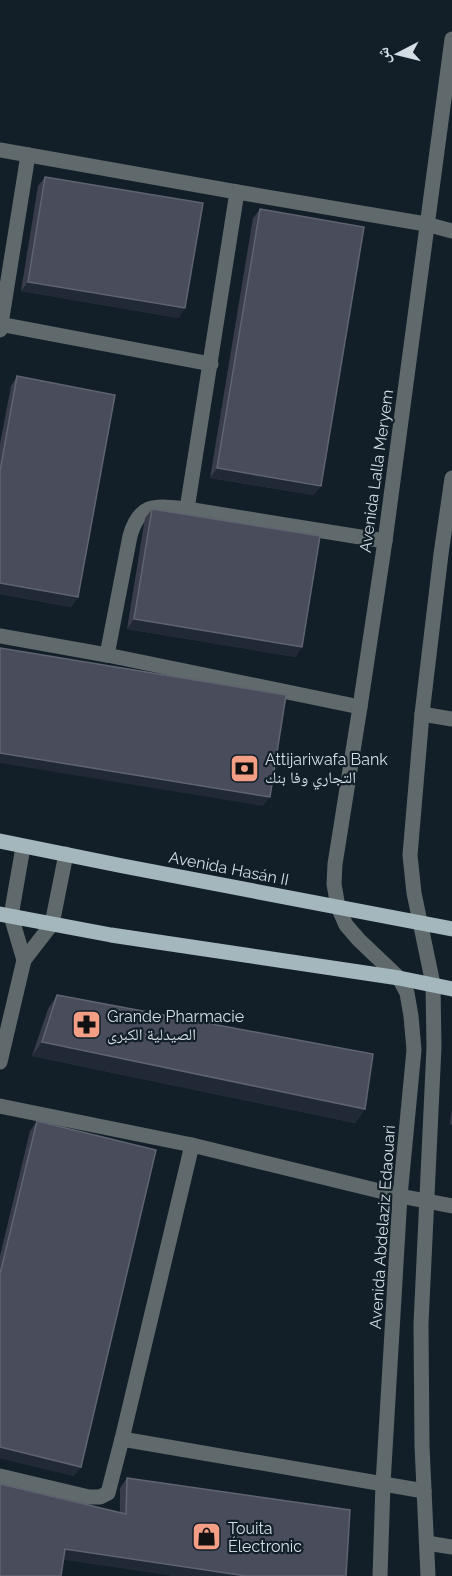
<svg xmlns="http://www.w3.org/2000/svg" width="452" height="1576" font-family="Raleway,'Noto Naskh Arabic',sans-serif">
  <rect width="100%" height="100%" fill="#121f29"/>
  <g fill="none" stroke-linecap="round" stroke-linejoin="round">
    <g stroke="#60696c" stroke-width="15">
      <path d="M0,150L237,192L426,224L452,231"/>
      <path d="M0,324L211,364"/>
      <path d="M0,330L28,155"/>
      <path d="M187,509L237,192"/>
      <path d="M0,636L107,655L360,707"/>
      <path d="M107,655L130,536C140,501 157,506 187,509L385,541"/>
      <path d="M422,714L452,719"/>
      <path d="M23,847L11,916L24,960"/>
      <path d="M0,1062L24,960L52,924L66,854"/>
      <path d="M0,1106L192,1145L400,1196L452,1206"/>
      <path d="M192,1145L122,1439L424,1491"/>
      <path d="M0,1476L89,1497H100L108,1493L122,1439"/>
      <path d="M427,1543L452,1547"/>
      <path d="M380,1576L383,1484L400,1196L414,1050L411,1016L407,993L399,978L359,940L346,925L338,907L334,884L335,864L360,707L385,541L452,39"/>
      <path d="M428,1576L422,1446L421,1324L434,1047L433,984L414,893L410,855L422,714L441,554L452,478"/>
    </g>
    <g stroke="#a3b7bc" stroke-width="15">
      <path d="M0,841L123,866L452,929"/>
      <path d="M0,914L111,935L399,978L452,989"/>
    </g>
  </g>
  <g fill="#383c4b">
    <path d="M45,177L179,318L21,291L38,186Z"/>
    <path d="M260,209L314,495L210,478L253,218Z"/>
    <path d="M17,376L78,597L71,607L0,594V444L11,386Z"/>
    <path d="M152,509L296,657L127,629L145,518Z"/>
    <path d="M57,995L365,1109L355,1123L32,1056L48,1009Z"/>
    <path d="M452,1109V1125L450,1124Z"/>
    <path d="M37,1121L74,1476L0,1458V1256L30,1131Z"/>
    <path d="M127,1478L346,1576H175L63,1559L0,1576L120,1512V1488Z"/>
  </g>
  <g fill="#222936">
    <path d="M28,282L185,308L179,318L21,291Z"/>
    <path d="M217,468L321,486L314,495L210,478Z"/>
    <path d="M0,583L78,597L71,607L0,594Z"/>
    <path d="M134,619L302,647L296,657L127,629Z"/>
    <path d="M0,753L270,797L263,806L0,763Z"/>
    <path d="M42,1042L365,1109L355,1123L32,1056Z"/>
    <path d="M0,1447L81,1467L74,1476L0,1458Z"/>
    <path d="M65,1549L246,1576H175L58,1559Z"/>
  </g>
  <g fill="#494d5b" stroke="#5f6470" stroke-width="1.5">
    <path d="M45,177L203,203L185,308L28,282Z"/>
    <path d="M260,209L364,227L321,486L217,468Z"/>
    <path d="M17,376L115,395L78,597L0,583V471Z"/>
    <path d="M152,509L320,536L302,647L134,619Z"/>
    <path d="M0,648L286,695L270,797L0,753Z"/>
    <path d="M57,995L373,1054L365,1109L42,1042Z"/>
    <path d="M37,1121L156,1150L81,1467L0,1447V1274Z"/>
    <path d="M127,1478L350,1510L346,1576H246L65,1549L61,1576H0V1484L126,1514Z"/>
  </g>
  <defs>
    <symbol id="bank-square" viewBox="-11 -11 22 22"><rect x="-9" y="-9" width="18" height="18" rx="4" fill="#f49e86" stroke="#121f29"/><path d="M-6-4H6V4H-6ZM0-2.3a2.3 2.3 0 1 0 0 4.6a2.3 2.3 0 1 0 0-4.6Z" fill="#111"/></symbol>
    <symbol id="pharmacy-square" viewBox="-11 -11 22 22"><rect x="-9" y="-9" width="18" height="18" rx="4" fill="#f49e86" stroke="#121f29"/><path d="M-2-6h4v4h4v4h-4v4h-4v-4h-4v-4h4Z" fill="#111"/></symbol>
    <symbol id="shop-square" viewBox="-11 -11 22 22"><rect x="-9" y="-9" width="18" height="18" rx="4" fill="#f49e86" stroke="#121f29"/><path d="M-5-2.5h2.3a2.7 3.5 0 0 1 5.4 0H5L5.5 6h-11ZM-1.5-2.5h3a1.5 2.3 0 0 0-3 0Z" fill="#111"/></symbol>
  </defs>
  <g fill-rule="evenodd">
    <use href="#bank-square" x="228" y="752" width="33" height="33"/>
    <use href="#pharmacy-square" x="70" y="1008" width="33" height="33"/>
    <use href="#shop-square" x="190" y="1520" width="33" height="33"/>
  </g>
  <g text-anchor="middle" stroke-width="4.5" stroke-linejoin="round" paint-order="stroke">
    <g font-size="16" fill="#d5dde4" stroke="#121f29">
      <text transform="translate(376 471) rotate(-82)" y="6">Avenida Lalla Meryem</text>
      <text transform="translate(229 868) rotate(11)" y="6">Avenida Hasán II</text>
      <text transform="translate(382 1227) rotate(-86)" y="6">Avenida Abdelaziz Edaouari</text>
    </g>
    <g font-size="16" fill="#d5dde4" stroke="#121f29" text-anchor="start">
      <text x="265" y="765">Attijariwafa Bank<tspan x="265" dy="18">التجاري وفا بنك</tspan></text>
      <text x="107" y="1022">Grande Pharmacie<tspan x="107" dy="18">الصيدلية الكبرى</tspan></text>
      <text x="228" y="1534">Touita<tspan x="228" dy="18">Électronic</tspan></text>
    </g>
  </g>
  <g transform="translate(398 54) rotate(263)" stroke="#121f29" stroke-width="4.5" paint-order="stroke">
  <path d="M0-4.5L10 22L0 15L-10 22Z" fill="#d5dde4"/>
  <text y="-9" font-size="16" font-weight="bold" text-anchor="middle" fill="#d5dde4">ش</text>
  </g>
</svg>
